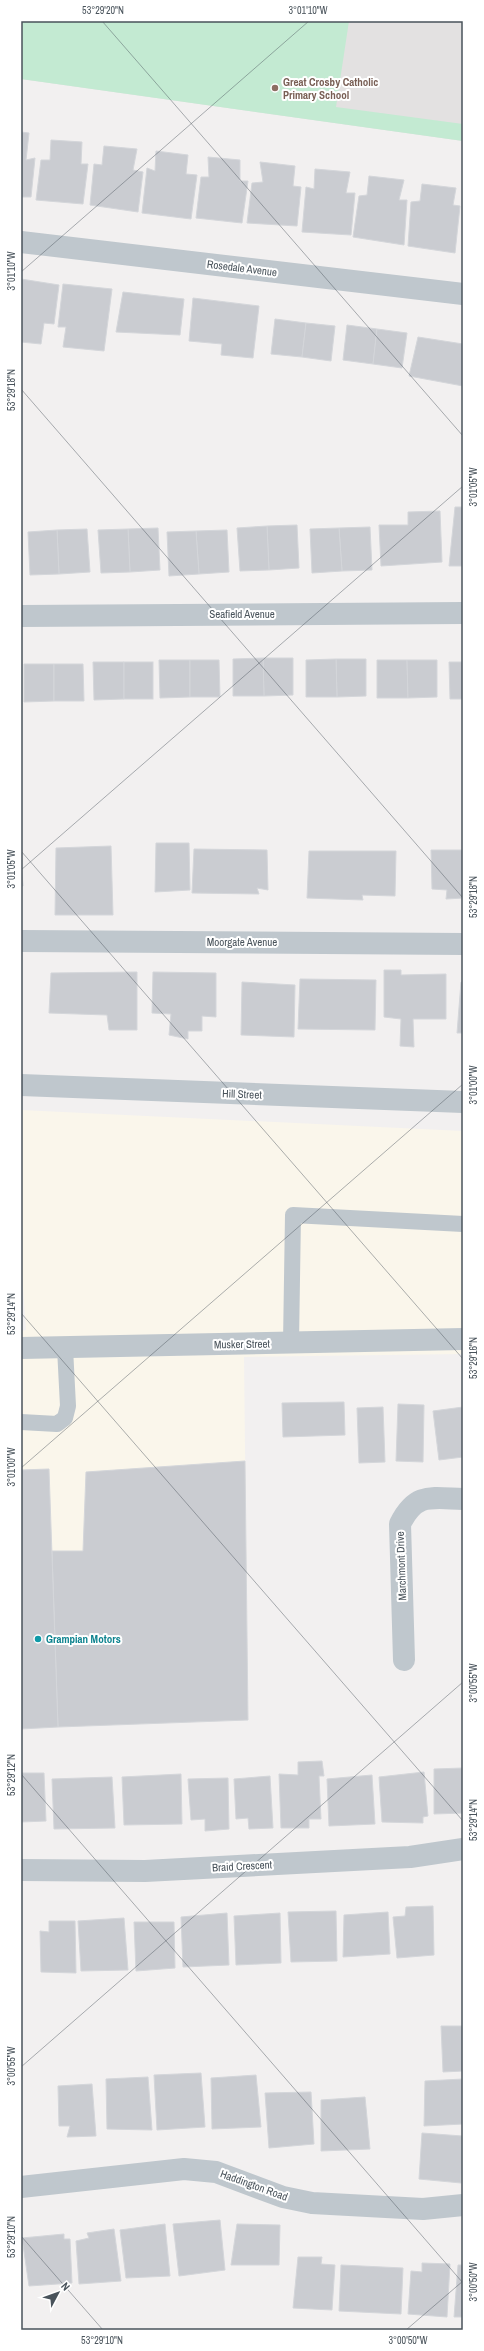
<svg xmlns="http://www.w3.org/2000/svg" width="484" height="2351" font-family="'Archivo Narrow',sans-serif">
  <rect width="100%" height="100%" fill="#f2f0f0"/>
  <path fill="#faf6eb" d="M21,1110L463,1131V1354L244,1357L248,1720L21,1728V1331L26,1330L21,1260Z"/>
  <path fill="#e3e1e1" d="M21,21H463V141L21,79Z"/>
  <path fill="#c3ead2" d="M21,21H349L336,107L463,124V141L21,79Z"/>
  <g fill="#caccd1" stroke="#d4d6da">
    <path d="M21,132L29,133L26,160L35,158L31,197H21Z"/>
    <path d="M51,140L82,142L81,164H88L83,204L36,200L41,160H50Z"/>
    <path d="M104,146L137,149L133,170L143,172L138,212L90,205L94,164L102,165Z"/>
    <path d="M156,151L188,155L186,174L197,175L191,219L142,213L147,168L155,171Z"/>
    <path d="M208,157L240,160V181H248L242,223L196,218L201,177H209Z"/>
    <path d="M260,162L295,166L293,186L301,187L297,226L247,223L252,183L263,182Z"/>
    <path d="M315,169L350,172L346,193H355L351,235L302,232L306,187L314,189Z"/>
    <path d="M369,176L404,180L399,200H407L404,245L353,237L359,196L367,195Z"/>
    <path d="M422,184L456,188L453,205L460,206L455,253L408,246L411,202L420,201Z"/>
    <path d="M21,279L59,285L54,324L44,323L41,344L21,342Z"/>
    <path d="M63,284L112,289L104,351L63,347L66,327H58Z"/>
    <path d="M123,292L184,299L180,335L116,332Z"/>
    <path d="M193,298L259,306L253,358L221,355L222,344L189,341Z"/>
    <path d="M275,319L306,323L302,357L271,354Z"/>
    <path d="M306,323L335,326L331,361L302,357Z"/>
    <path d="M347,325L377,329L373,364L343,360Z"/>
    <path d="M377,329L407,333L402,368L373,364Z"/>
    <path d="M418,337L463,344V386L409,376Z"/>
    <path d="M455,507H463V566H449Z"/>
    <path d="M440,511L442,562L381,566L379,525H408V512Z"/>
    <path d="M297,525L299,568L269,570L267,526Z"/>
    <path d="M267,526L269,570L240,571L237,528Z"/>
    <path d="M370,527L372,570L342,571L339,528Z"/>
    <path d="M158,528L160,570L130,572L128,529Z"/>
    <path d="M339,528L342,571L312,573L310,529Z"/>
    <path d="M87,529L90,572L59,574L57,530Z"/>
    <path d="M128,529L130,572L101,573L98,530Z"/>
    <path d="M57,530L59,574L30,575L28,532Z"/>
    <path d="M227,530L229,572L199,574L196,531Z"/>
    <path d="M196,531L199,574L169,576L167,532Z"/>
    <path d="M263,658H293V695L264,696Z"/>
    <path d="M263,658L264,696H233V659Z"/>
    <path d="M336,659H366V696L337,697Z"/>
    <path d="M336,659L337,697H306V660Z"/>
    <path d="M159,660H190V697L160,698Z"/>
    <path d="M190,660H219L220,697H190Z"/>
    <path d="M377,660H407L408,698H377Z"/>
    <path d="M407,660H437V697L408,698Z"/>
    <path d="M93,662H124V699L94,700Z"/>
    <rect x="124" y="662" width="29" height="37"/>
    <path d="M449,662H463V699H450Z"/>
    <path d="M24,664H54V701L24,702Z"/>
    <path d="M54,664H83L84,701H54Z"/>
    <path d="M156,843H189L190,890L155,892Z"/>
    <path d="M111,846L113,915H55L56,848Z"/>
    <path d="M194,849L267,850L268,890L257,888L259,894L192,893Z"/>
    <path d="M431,850H463V898L446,899L447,890L432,889Z"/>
    <path d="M309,851H396L395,896L362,895L363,900L307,898Z"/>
    <path d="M21,860L23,886H21Z"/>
    <path d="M384,970H401V975L446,974V1019H413L414,1047L400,1046L401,1019L384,1017Z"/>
    <path d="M137,972V1030H109L107,1015L49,1013L51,973Z"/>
    <path d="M153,972L216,973V1017L202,1016V1031H188V1039L169,1035L171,1014L152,1013Z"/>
    <path d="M300,979L376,980L375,1030L298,1029Z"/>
    <path d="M242,982L295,985L294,1037L241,1035Z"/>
    <path d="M461,982H463V1033H457Z"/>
    <path d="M344,1402L345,1435L283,1437L282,1403Z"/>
    <path d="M398,1404L424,1405L423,1462L396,1461Z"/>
    <path d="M383,1407L385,1462L359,1463L357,1408Z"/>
    <path d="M463,1407V1457L439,1460L433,1411Z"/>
    <path d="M245,1461L248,1720L58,1727L52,1551H83L86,1472Z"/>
    <path d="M49,1469L58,1727L21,1729V1470Z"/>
    <path d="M322,1761L324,1776H319L321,1819H309V1828H281L279,1774L298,1775V1762Z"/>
    <path d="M463,1768V1813L434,1814V1769Z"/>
    <path d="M424,1772L428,1816L423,1817V1823L382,1822L379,1777Z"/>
    <path d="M21,1773H44L46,1821L21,1822Z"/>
    <path d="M181,1774L182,1824L124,1825L122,1777Z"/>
    <path d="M372,1775L375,1824L329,1826L327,1779Z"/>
    <path d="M270,1776L273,1828L249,1829L248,1818L236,1819L234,1779Z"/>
    <path d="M112,1777L115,1828L54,1829L52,1779Z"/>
    <path d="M228,1778L229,1829L205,1831V1819L191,1820L188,1779Z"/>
    <path d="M433,1906L434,1955L397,1958L393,1917L405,1916L406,1907Z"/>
    <path d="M336,1911L337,1961L291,1962L288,1912Z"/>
    <path d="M388,1912L390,1954L343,1957L344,1915Z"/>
    <path d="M227,1913L229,1965L183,1967L181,1917Z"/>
    <path d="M280,1913L281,1963L236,1965L234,1916Z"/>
    <path d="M124,1918L128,1970L81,1971L78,1921Z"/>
    <path d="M49,1921H75L76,1973L41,1972L40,1931L49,1932Z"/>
    <path d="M134,1922H174L175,1968L136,1971Z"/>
    <path d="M441,2026H463V2071L443,2072Z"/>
    <path d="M201,2073L205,2127L157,2130L154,2075Z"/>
    <path d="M256,2075L261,2127L212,2129L211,2078Z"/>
    <path d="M148,2077L152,2130L107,2129L106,2079Z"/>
    <path d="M463,2079V2124L424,2126L425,2081Z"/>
    <path d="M92,2084L96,2136L67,2137L70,2126H59L58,2086Z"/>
    <path d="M311,2092L314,2144L269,2148L265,2093Z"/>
    <path d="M365,2097L370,2149L321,2151V2100Z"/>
    <path d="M422,2133L462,2136L461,2183L419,2179Z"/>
    <path d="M220,2220L225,2270L179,2276L173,2224Z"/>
    <path d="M165,2224L170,2276L126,2278L120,2230Z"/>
    <path d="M237,2224L280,2225L279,2265H231Z"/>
    <path d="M114,2229L121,2281L79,2284L76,2241L89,2238L87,2233Z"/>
    <path d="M64,2234V2239H70L72,2283L29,2286L22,2238Z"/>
    <path d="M298,2257H322L321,2264L335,2265L332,2310L293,2308Z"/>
    <path d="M422,2263L450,2264L447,2317L408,2314L411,2271L422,2272Z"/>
    <path d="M341,2265L403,2268L401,2314L339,2311Z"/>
    <path d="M458,2265H463V2317H454Z"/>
  </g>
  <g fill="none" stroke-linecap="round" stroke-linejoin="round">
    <g stroke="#bfc7cd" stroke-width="16">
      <path d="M291,1343L293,1215L463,1224"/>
      <path d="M21,1422L57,1424L65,1418L68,1406L65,1348"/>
    </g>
    <g stroke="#bfc7cd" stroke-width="22">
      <path d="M21,242L463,294"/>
      <path d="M21,616L463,613"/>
      <path d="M21,941L463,944"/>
      <path d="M21,1085L463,1102"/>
      <path d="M21,1348L463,1339"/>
      <path d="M404,1660L400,1524C416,1492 431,1498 463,1499"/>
      <path d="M21,1870L145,1871L410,1857L463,1849"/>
      <path d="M21,2187L184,2169L216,2172L283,2197L312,2203L423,2209L463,2205"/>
    </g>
  </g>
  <path fill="none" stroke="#49535b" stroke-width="1" stroke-opacity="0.45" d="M102,21L463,436M21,272L309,21M21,389L463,898M21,851L463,1359M21,870L463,486M21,1313L463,1821M21,1468L463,1084M21,1774L463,2283M21,2067L463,1682M21,2236L103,2330M406,2330L463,2281"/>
  <circle fill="#8d6e63" stroke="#fff" stroke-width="1.5" cx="275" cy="88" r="4"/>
  <circle fill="#0f9aa8" stroke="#fff" stroke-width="1.5" cx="38" cy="1639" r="4"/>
  <g text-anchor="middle" stroke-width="4" stroke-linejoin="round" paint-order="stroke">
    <g font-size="11" font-weight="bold" fill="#785e54" stroke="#fff" text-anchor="start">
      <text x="283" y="86">Great Crosby Catholic<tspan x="283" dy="13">Primary School</tspan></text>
    </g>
    <g font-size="11" fill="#49535b" stroke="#fff">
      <text transform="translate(242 268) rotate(7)" y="4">Rosedale Avenue</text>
      <text x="242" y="618">Seafield Avenue</text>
      <text x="242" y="946">Moorgate Avenue</text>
      <text transform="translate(242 1094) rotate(2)" y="4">Hill Street</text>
      <text transform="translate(242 1344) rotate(-1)" y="4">Musker Street</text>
      <text transform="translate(401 1566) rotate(-92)" y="4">Marchmont Drive</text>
      <text transform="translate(242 1866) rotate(-3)" y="4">Braid Crescent</text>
      <text transform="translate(254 2185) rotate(20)" y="4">Haddington Road</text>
    </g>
    <g font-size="11" font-weight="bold" fill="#0d838f" stroke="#fff" text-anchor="start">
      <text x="46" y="1643">Grampian Motors</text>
    </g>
  </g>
  <rect width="484" height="2351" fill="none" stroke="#ffffff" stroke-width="44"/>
  <g transform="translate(58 2293) rotate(49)" stroke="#ffffff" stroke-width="3" paint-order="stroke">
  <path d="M0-3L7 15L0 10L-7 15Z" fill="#49535b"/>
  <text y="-6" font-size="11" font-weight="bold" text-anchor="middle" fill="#49535b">N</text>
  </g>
  <rect x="22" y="22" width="440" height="2307" fill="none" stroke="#49535b" stroke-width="1.5"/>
  <g font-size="10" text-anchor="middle" fill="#49535b">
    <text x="103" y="14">53°29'20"N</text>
    <text x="308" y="14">3°01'10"W</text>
    <text transform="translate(11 271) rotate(-90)" y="4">3°01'10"W</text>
    <text transform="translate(11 390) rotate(-90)" y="4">53°29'18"N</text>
    <text transform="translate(473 487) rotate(-90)" y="4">3°01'05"W</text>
    <text transform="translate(11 869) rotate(-90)" y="4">3°01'05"W</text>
    <text transform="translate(473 897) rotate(-90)" y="4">53°29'18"N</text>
    <text transform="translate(473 1085) rotate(-90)" y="4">3°01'00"W</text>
    <text transform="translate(11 1314) rotate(-90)" y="4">53°29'14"N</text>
    <text transform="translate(473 1358) rotate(-90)" y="4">53°29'16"N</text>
    <text transform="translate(11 1467) rotate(-90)" y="4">3°01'00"W</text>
    <text transform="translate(473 1683) rotate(-90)" y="4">3°00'55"W</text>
    <text transform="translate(11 1775) rotate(-90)" y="4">53°29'12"N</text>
    <text transform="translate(473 1820) rotate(-90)" y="4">53°29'14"N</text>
    <text transform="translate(11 2066) rotate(-90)" y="4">3°00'55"W</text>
    <text transform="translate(11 2237) rotate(-90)" y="4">53°29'10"N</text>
    <text transform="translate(473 2282) rotate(-90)" y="4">3°00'50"W</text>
    <text x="102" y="2344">53°29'10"N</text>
    <text x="408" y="2344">3°00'50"W</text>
  </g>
</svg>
